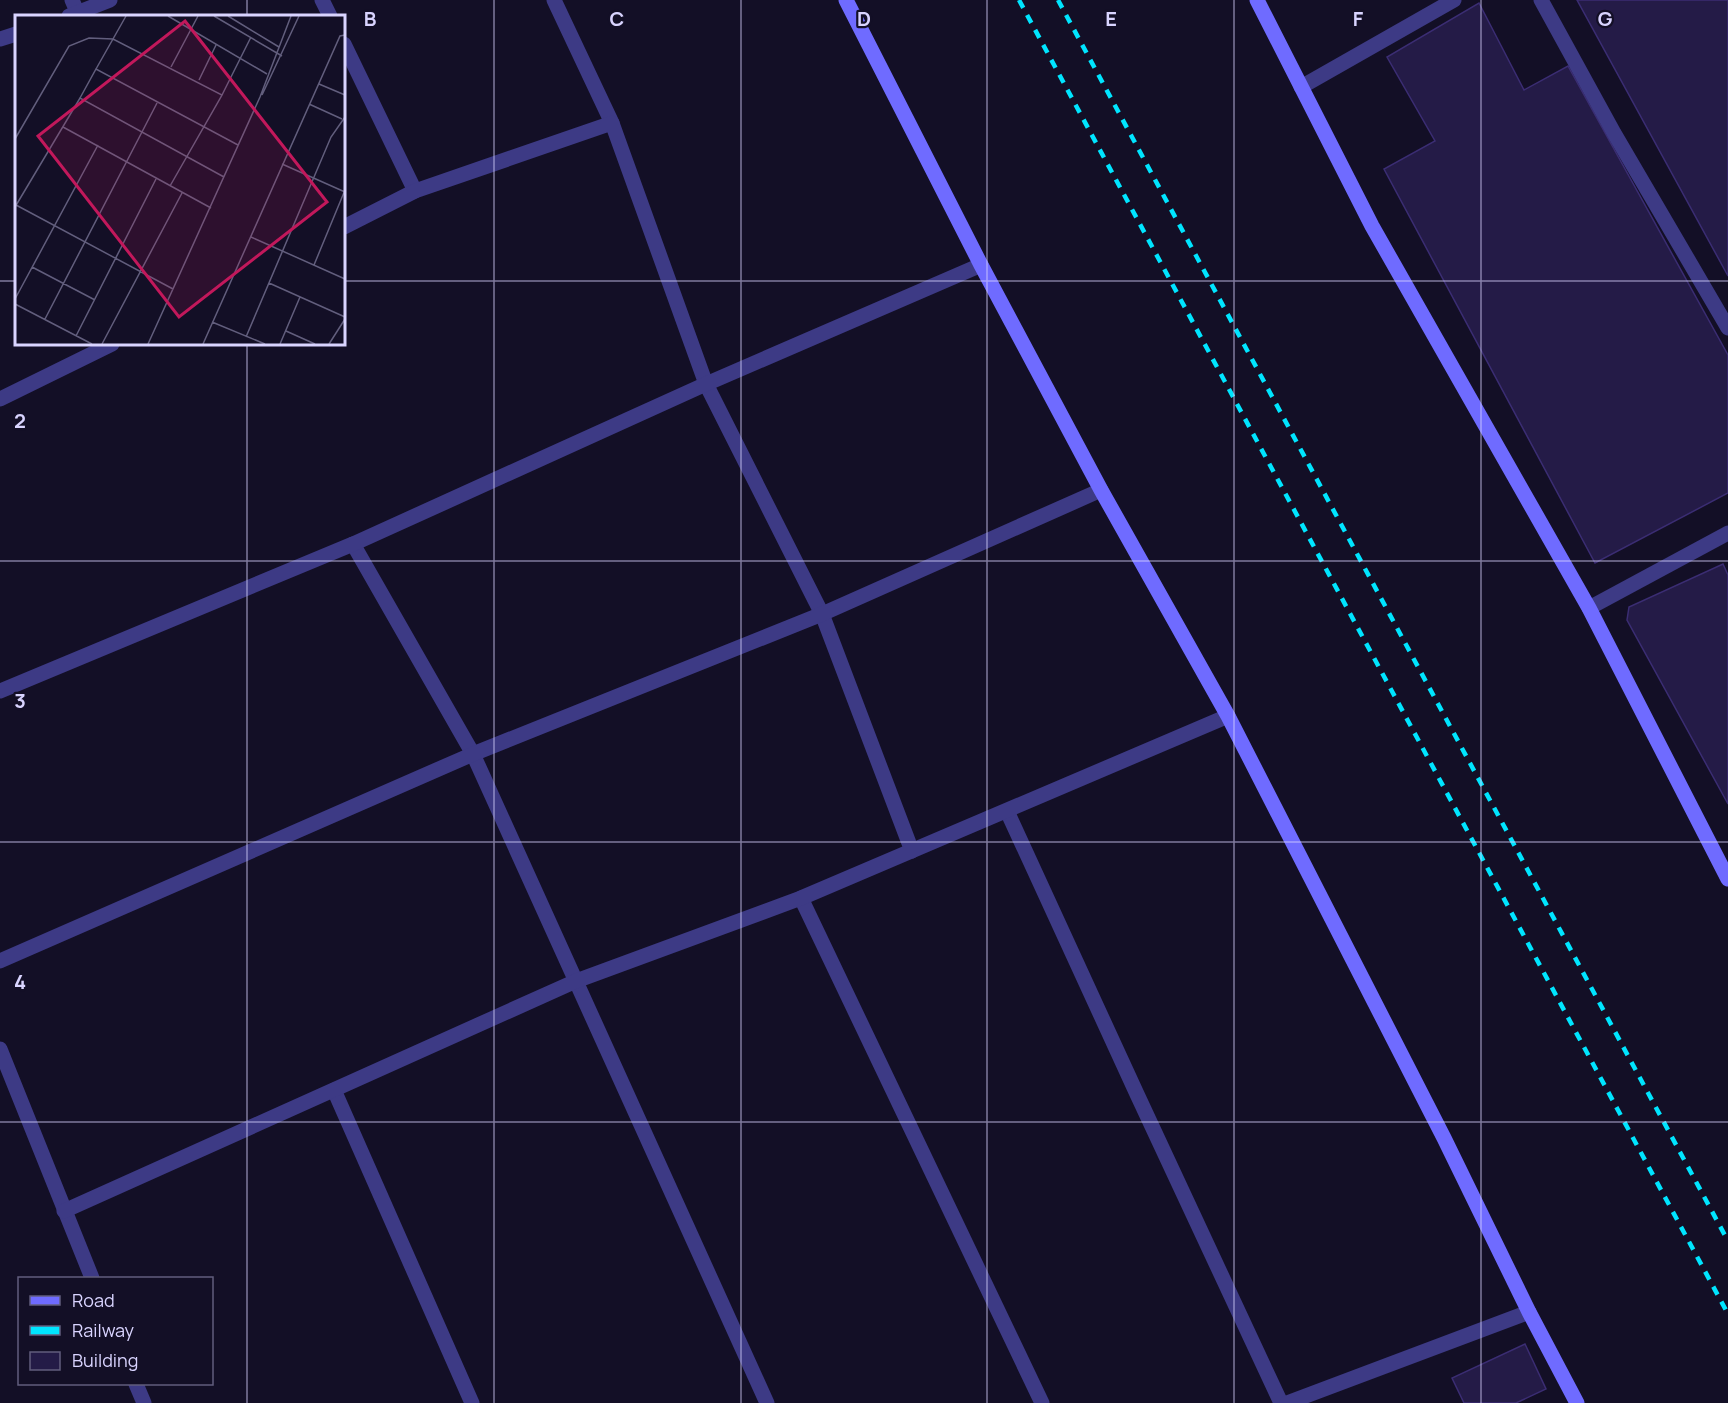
<svg xmlns="http://www.w3.org/2000/svg" width="1728" height="1403" font-family="Manrope,sans-serif">
  <rect width="100%" height="100%" fill="#130f26"/>
  <g fill="#241b47" stroke="#3b2d73" stroke-width="1.5">
    <path d="M1577,0H1728V276Z"/>
    <path d="M1479,3L1524,90L1568,66L1728,355V493L1595,563L1384,169L1435,141L1387,57Z"/>
    <path d="M1723,564L1728,575V804L1627,620L1629,607Z"/>
    <path d="M1525,1344L1546,1389L1516,1403H1464L1452,1378Z"/>
  </g>
  <g fill="none" stroke-linecap="round" stroke-linejoin="round">
    <g stroke="#3d3a85" stroke-width="15">
      <path d="M72,0L79,16"/>
      <path d="M322,0L330,16"/>
      <path d="M554,0L612,123"/>
      <path d="M1541,0L1614,133L1728,328"/>
      <path d="M69,16L110,0"/>
      <path d="M0,39L16,34"/>
      <path d="M344,44L415,191"/>
      <path d="M1301,87L1454,0"/>
      <path d="M344,227L415,191L612,123L706,384L822,614L912,851"/>
      <path d="M0,399L112,344"/>
      <path d="M353,544L473,754L767,1403"/>
      <path d="M1589,608L1728,533"/>
      <path d="M0,691L353,544L706,384L981,265"/>
      <path d="M1007,811L1136,1092L1281,1403"/>
      <path d="M801,898L1042,1403"/>
      <path d="M0,961L473,754L822,614L1101,490"/>
      <path d="M0,1049L92,1278"/>
      <path d="M334,1090L472,1403"/>
      <path d="M64,1211L576,981L801,898L1228,716"/>
      <path d="M136,1384L144,1403"/>
      <path d="M1287,1403L1529,1312"/>
    </g>
    <g stroke="#6f6bff" stroke-width="15">
      <path d="M846,0L981,265L1101,490L1228,716L1444,1138L1529,1312L1577,1403"/>
      <path d="M1257,0L1372,226L1589,608L1728,879"/>
    </g>
    <g stroke="#00e5ff" stroke-width="4.5" stroke-dasharray="9 8" stroke-linecap="butt">
      <path d="M1019,0L1728,1314"/>
      <path d="M1058,0L1728,1241"/>
    </g>
  </g>
  <path fill="none" stroke="#d9d4ff" stroke-width="1.5" stroke-opacity="0.55" d="M247,0V16M494,0V1403M741,0V1403M987,0V1403M1234,0V1403M1481,0V1403M0,281H16M344,281H1728M247,344V1403M0,561H1728M0,842H1728M0,1122H1728"/>
  <g transform="translate(15 15)">
    <rect width="330" height="330" fill="#130f26"/>
    <path fill="none" stroke="#625e7d" stroke-width="1.5" d="M153,1L252,59M199,1L267,41M213,1L264,32M156,52L183,1M81,54L111,1M184,65L201,30M304,69L330,80M207,80L236,22M247,80L284,1M65,83L81,54L223,130M294,89L327,104M48,112L196,193M0,124L54,31L74,23L98,24L207,80L155,171M267,149L330,177M1,190L158,274M0,192L65,83L209,162M236,222L330,264M299,250L330,175M17,252L80,285M254,268L330,302M0,284L83,130M0,289L77,329M30,304L142,88M197,307L250,329M271,316L300,329M61,321L141,164M231,322L316,122L330,102M87,329L167,178M133,329L245,82L276,1M188,329L325,21L330,20M265,329L285,282M314,329L330,304"/>
    <path fill="#c2185b" fill-opacity="0.15" stroke="#c2185b" stroke-width="3" d="M170,6L312,187L164,302L23,121Z"/>
    <rect width="330" height="330" fill="none" stroke="#d9d4ff" stroke-width="3"/>
  </g>
  <g font-size="20" text-anchor="middle" font-weight="bold" fill="#d9d4ff" stroke="#130f26" stroke-width="4.5" stroke-linejoin="round" paint-order="stroke">
    <text x="370" y="26">B</text>
    <text x="617" y="26">C</text>
    <text x="864" y="26">D</text>
    <text x="1111" y="26">E</text>
    <text x="1358" y="26">F</text>
    <text x="1605" y="26">G</text>
    <text x="20" y="428">2</text>
    <text x="20" y="708">3</text>
    <text x="20" y="989">4</text>
  </g>
  <rect x="18" y="1277" width="195" height="108" fill="#130f26" stroke="#625e7d" stroke-width="1.5"/>
  <rect x="30" y="1296" width="30" height="9" fill="#6f6bff" stroke="#625e7d" stroke-width="1.5"/>
  <text x="72" y="1307" font-size="18" fill="#d9d4ff">Road</text>
  <rect x="30" y="1326" width="30" height="9" fill="#00e5ff" stroke="#625e7d" stroke-width="1.5"/>
  <text x="72" y="1337" font-size="18" fill="#d9d4ff">Railway</text>
  <rect x="30" y="1352" width="30" height="18" fill="#241b47" stroke="#625e7d" stroke-width="1.5"/>
  <text x="72" y="1367" font-size="18" fill="#d9d4ff">Building</text>
</svg>
